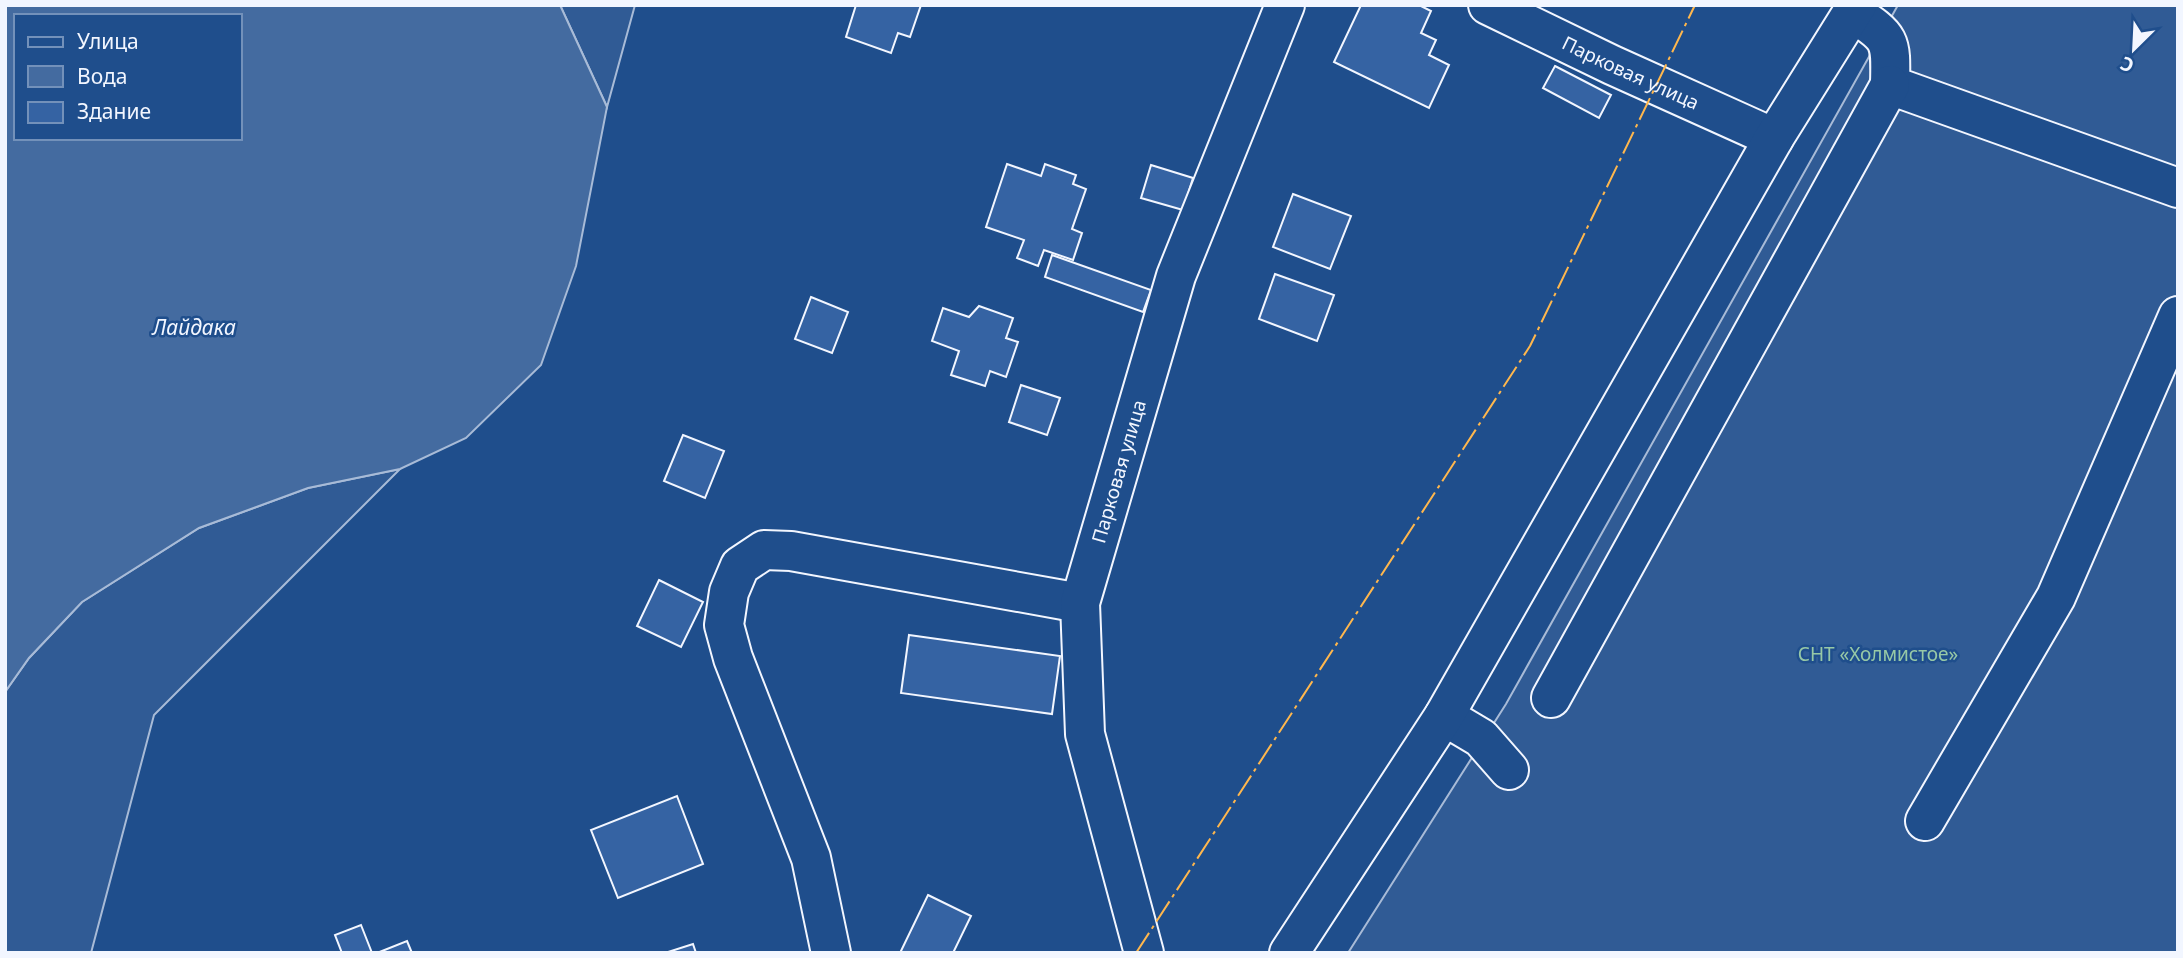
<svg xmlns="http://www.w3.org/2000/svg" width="2183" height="958" font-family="'Noto Sans',sans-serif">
  <rect width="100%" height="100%" fill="#1f4e8c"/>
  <g fill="#305b95" stroke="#a8bbd7" stroke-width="2">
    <path d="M560,5H635L607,107Z"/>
    <path d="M1898,5H2178V953H1348L1506,704Z"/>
    <path d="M400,469L154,715L91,953H5V692L29,658L82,602L199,528L308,488Z"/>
  </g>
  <path fill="#446ba0" stroke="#a8bbd7" stroke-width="2" fill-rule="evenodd" d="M5,5H560L607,107L576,266L541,365L466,438L400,469L308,488L199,528L82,602L29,658L5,692ZM16,16H240V138H16Z"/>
  <g fill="#3563a3" stroke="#f2f6ff" stroke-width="2">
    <path d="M856,5H921L910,37L898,33L891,53L846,37Z"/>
    <path d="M1361,5H1419L1431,11L1421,33L1436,40L1429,55L1449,65L1429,108L1334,62Z"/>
    <path d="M1555,66L1611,95L1599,118L1543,88Z"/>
    <path d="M1007,164L1041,176L1045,164L1076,175L1073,184L1086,189L1072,229L1082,233L1073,260L1044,250L1038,266L1017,258L1024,240L986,227Z"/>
    <path d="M1151,165L1193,178L1183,210L1141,198Z"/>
    <path d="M1293,194L1351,216L1330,269L1273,247Z"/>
    <path d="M1052,255L1151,290L1143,312L1045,277Z"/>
    <path d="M1275,274L1334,295L1317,341L1259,319Z"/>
    <path d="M811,297L848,312L832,353L795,339Z"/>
    <path d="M979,306L1013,318L1006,338L1018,342L1006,377L990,371L985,386L951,375L959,351L932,341L943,308L969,317Z"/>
    <path d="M1021,385L1060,398L1047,435L1009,422Z"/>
    <path d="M683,435L724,451L705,498L664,481Z"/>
    <path d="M659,580L703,602L681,647L637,626Z"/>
    <path d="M909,635L1060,656L1052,714L901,693Z"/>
    <path d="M677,796L703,864L618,898L591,830Z"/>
    <path d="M928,895L971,916L953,953H900Z"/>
    <path d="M361,925L372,953H342L335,935Z"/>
    <path d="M407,941L412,953H377Z"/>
    <path d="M693,944L696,953H665Z"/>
  </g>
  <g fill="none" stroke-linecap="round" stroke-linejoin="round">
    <defs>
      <g id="minor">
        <path id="s1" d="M1488,5L1612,65L1774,138"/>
        <path d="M1853,13C1892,38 1891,40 1890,85L2178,188"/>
        <path d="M1551,698L1890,85"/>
        <path d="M1444,716L1481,738L1509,770"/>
        <path d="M1925,821L2056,597L2178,316"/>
        <path d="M831,953L811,858L733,658L724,625L729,592L740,566L764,550L791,551L1080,603"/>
        <path id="s2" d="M1144,953L1085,734L1080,603L1176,276L1285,5"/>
      </g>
      <path id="major" d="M1289,953L1444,716L1774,138L1857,5"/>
    </defs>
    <use href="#minor" stroke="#f2f6ff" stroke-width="42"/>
    <use href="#major" stroke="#f2f6ff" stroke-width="42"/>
    <use href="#minor" stroke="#1f4e8c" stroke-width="38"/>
    <use href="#major" stroke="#1f4e8c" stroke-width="38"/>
    <path stroke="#ffb74d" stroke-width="2" stroke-dasharray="24 5 3.5 5" stroke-linecap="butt" d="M1136,953L1530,346L1695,5"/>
  </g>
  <g text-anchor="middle" stroke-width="5" stroke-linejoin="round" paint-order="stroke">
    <g font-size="19" fill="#f2f6ff" stroke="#1f4e8c">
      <text dy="7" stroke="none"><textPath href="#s1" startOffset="158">Парковая улица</textPath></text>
      <text dy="7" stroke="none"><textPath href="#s2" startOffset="495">Парковая улица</textPath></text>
    </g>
    <g font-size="19" fill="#97c8a6" stroke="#1f4e8c">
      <text x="1878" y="661">СНТ «Холмистое»</text>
    </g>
    <g font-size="21" font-style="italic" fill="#f2f6ff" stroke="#1f4e8c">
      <text x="194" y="335">Лайдака</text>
    </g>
  </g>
  <rect width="2183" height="958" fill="none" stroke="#f2f6ff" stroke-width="14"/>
  <rect x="14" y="14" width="228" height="126" fill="#1f4e8c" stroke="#7391ba" stroke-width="2"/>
  <rect x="28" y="37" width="35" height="10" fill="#1f4e8c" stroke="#7391ba" stroke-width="2"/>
  <text x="77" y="49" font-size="21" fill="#f2f6ff">Улица</text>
  <rect x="28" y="66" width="35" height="21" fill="#446ba0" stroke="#7391ba" stroke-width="2"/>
  <text x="77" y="84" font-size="21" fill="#f2f6ff">Вода</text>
  <rect x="28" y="102" width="35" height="21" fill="#3563a3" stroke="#7391ba" stroke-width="2"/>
  <text x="77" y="119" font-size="21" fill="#f2f6ff">Здание</text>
  <g transform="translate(2134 49) rotate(204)" stroke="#1f4e8c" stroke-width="5" paint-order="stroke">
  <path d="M0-5L12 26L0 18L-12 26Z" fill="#f2f6ff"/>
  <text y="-10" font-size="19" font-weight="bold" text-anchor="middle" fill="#f2f6ff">С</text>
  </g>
</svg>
